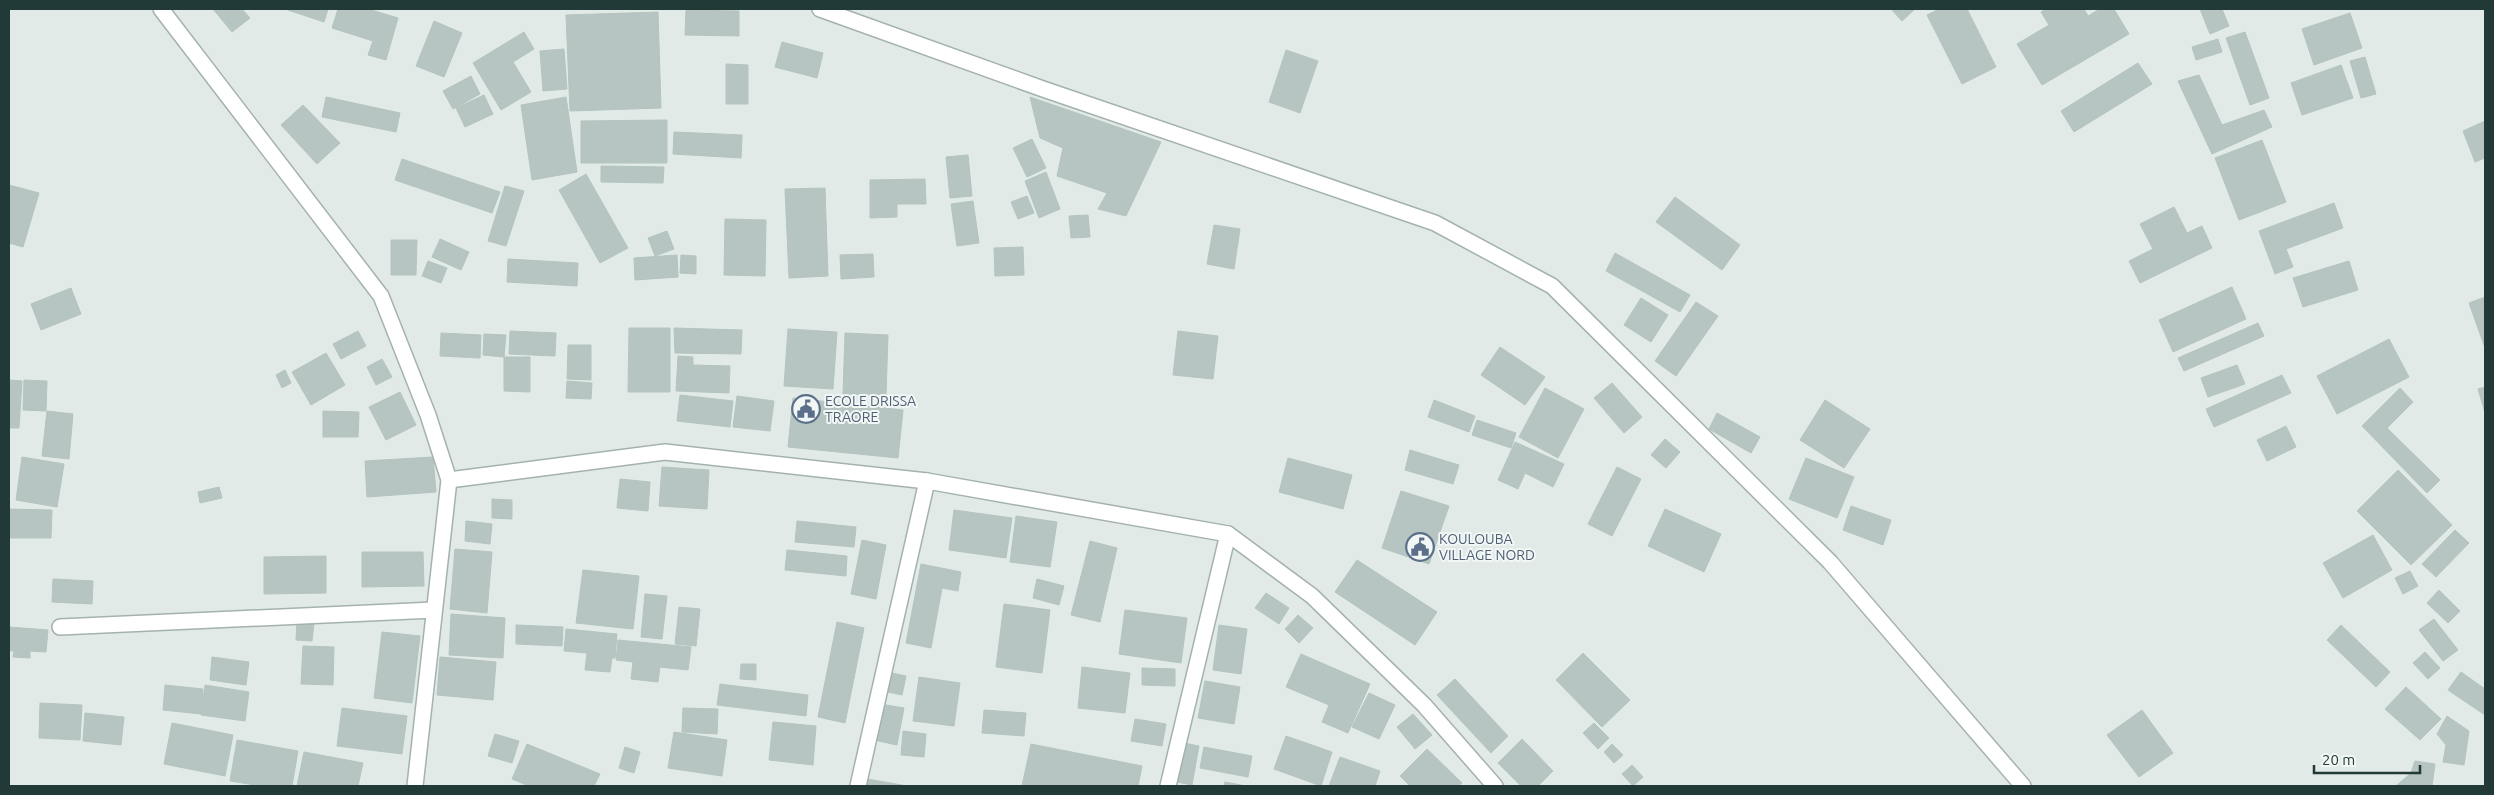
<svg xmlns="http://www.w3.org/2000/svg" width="2494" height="795" font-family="Ubuntu,sans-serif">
  <rect width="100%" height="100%" fill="#e1eae7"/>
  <g fill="#b6c5c1" stroke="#b4c4bf">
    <path d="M213,9H242L250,18L232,32Z"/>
    <path d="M285,9H328L324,22Z"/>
    <path d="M338,9H368L398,18L386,60L368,55L373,41L332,28Z"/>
    <path d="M1891,9H1915L1902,21Z"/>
    <path d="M1939,9H1967L1996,67L1962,84L1927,15Z"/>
    <path d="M2046,9H2084L2088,16L2100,9H2114L2129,34L2042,85L2017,44L2049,25L2041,12Z"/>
    <path d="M2200,9H2222L2229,26L2210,34Z"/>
    <path d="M686,10L739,11V36L685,35Z"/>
    <path d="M658,12L661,108L570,111L566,15Z"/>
    <path d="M2350,13L2362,48L2314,65L2302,29Z"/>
    <path d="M434,21L462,33L444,77L416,66Z"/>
    <path d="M524,32L534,49L513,62L531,92L501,110L473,63Z"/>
    <path d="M2245,32L2269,98L2250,105L2226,38Z"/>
    <path d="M2218,39L2222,52L2196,60L2192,47Z"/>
    <path d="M782,42L823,53L817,78L775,67Z"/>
    <path d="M564,49L567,89L543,91L540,51Z"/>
    <path d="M1286,50L1318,61L1300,113L1269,102Z"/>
    <path d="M2365,57L2376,94L2361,98L2350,61Z"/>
    <path d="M2138,63L2152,84L2074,132L2061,111Z"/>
    <path d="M726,64L748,65V104H726Z"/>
    <path d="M2341,65L2353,98L2302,115L2291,83Z"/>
    <path d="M2199,75L2222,125L2264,110L2272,127L2212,154L2178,81Z"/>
    <path d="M471,76L480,94L453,109L443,91Z"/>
    <path d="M484,95L493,114L465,127L456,108Z"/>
    <path d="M326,97L400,113L396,132L322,117Z"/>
    <path d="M566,97L577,172L532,180L521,105Z"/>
    <path d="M1030,97L1161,142L1126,216L1098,209L1107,193L1057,176L1063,148L1040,138Z"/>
    <path d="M303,105L340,143L317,164L281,125Z"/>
    <path d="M667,120V163H581V121Z"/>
    <path d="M2485,121V158L2475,162L2463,131Z"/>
    <path d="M674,132L742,135L741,158L673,154Z"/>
    <path d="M1032,139L1046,168L1027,177L1013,148Z"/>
    <path d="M2262,140L2286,202L2239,220L2215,158Z"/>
    <path d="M968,155L972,196L950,198L946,157Z"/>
    <path d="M402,159L500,192L492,213L395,180Z"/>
    <path d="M601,166L664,167L663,183L601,182Z"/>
    <path d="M1046,172L1060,209L1039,218L1025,181Z"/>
    <path d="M586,174L628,248L600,263L559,190Z"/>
    <path d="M925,179L926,204H897V217L870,218V180Z"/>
    <path d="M9,185L39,193L23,247L9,243Z"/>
    <path d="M505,186L524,191L506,246L488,241Z"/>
    <path d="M825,188L828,276L789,278L785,189Z"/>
    <path d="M1027,196L1034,213L1018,219L1011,202Z"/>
    <path d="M1675,197L1740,245L1722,270L1656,222Z"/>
    <path d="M973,201L979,243L957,246L951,204Z"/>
    <path d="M2334,203L2343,228L2286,249L2293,267L2275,274L2259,231Z"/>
    <path d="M2174,207L2187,233L2202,226L2212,248L2140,283L2129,261L2153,249L2140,224Z"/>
    <path d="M1088,215L1090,237L1071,238L1069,216Z"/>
    <path d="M725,219L766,220L765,276L724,275Z"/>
    <path d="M1214,225L1240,229L1234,269L1207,264Z"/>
    <path d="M667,231L674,249L655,256L648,238Z"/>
    <path d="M440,239L469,252L461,270L432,257Z"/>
    <path d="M391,240H417L416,275H391Z"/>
    <path d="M1023,247L1024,275L995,276L994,248Z"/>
    <path d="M1615,253L1690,295L1680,312L1606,271Z"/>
    <path d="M873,254L874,277L841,279L840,255Z"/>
    <path d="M677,255L678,277L635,280L634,258Z"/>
    <path d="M681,255L696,256V274L680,273Z"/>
    <path d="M508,259L578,263L577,286L507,282Z"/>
    <path d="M428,261L447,268L441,283L422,276Z"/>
    <path d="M2349,261L2358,290L2303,307L2293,278Z"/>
    <path d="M2232,287L2246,319L2173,352L2159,320Z"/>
    <path d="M71,288L81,314L41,330L31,304Z"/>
    <path d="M2485,297V348L2469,303Z"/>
    <path d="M1641,298L1668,315L1651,342L1624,325Z"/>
    <path d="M1696,302L1718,316L1676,376L1655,361Z"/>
    <path d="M2258,323L2264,336L2184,371L2178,358Z"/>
    <path d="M629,328H670V392H628Z"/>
    <path d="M674,328L742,330L741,354L675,353Z"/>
    <path d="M788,329L837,332L833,389L784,386Z"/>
    <path d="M358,331L366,346L341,359L333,344Z"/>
    <path d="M510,331L556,333L555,356L509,354Z"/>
    <path d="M1178,331L1218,336L1213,379L1173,375Z"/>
    <path d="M441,333L481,335L480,358L440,356Z"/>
    <path d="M845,333L888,335L886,395L843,394Z"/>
    <path d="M484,334L506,335L504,357L483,355Z"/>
    <path d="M2389,339L2409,377L2337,414L2317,376Z"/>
    <path d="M568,345H591V380L567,379Z"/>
    <path d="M1500,347L1545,377L1525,405L1481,375Z"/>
    <path d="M326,353L345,385L311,405L292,372Z"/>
    <path d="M678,356L693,357V365L730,366L729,393L676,391Z"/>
    <path d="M504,357H530V392L504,391Z"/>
    <path d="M382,359L392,377L376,385L367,367Z"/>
    <path d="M2237,365L2245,384L2208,397L2201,378Z"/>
    <path d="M285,370L291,383L282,388L276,375Z"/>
    <path d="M2282,375L2291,393L2214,427L2206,409Z"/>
    <path d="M9,380L22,381L19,428H9Z"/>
    <path d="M24,380L47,381L46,411L23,410Z"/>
    <path d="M567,381L592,383L591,399L566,398Z"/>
    <path d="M1612,383L1642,417L1624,433L1594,398Z"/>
    <path d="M2485,387V413L2478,389Z"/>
    <path d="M1545,388L1584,409L1558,458L1519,437Z"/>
    <path d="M2400,388L2413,402L2387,428L2440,480L2427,493L2362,426Z"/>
    <path d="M400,392L416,425L386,440L369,407Z"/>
    <path d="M680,395L733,401L730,427L677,421Z"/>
    <path d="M737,396L774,401L770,431L733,427Z"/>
    <path d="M793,398L903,410L898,458L788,447Z"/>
    <path d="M1434,400L1475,416L1469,432L1428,417Z"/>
    <path d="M1825,400L1870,429L1844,468L1800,440Z"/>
    <path d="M47,411L73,414L69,459L42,456Z"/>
    <path d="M323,411L359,412L358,437H323Z"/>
    <path d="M1717,413L1760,437L1751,453L1709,429Z"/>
    <path d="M1477,420L1516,433L1511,448L1472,435Z"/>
    <path d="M2286,426L2296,447L2267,461L2257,440Z"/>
    <path d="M1665,439L1680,452L1666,468L1651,455Z"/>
    <path d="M1515,442L1564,464L1553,487L1525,473L1518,489L1498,480Z"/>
    <path d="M1410,450L1459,465L1453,484L1405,470Z"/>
    <path d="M22,457L64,464L57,507L16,500Z"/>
    <path d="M433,457L436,492L367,497L365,461Z"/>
    <path d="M1288,458L1352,475L1343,509L1279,492Z"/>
    <path d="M1806,458L1854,477L1837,518L1789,499Z"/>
    <path d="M662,467L709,470L707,509L659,506Z"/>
    <path d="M1617,467L1641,479L1612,536L1588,524Z"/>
    <path d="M2398,470L2452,525L2411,565L2357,511Z"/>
    <path d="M620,479L650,482L648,511L617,508Z"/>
    <path d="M219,487L222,498L200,503L198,492Z"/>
    <path d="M1401,491L1449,506L1429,564L1382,548Z"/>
    <path d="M492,499L512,500V519L492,518Z"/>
    <path d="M1851,506L1891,520L1883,545L1843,530Z"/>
    <path d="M9,509L52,510L51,538H9Z"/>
    <path d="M1665,509L1721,534L1704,572L1648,546Z"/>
    <path d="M954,510L1012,518L1006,558L949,550Z"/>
    <path d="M1016,516L1057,522L1050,567L1010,562Z"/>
    <path d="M466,521L492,524L490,544L465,541Z"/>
    <path d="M797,521L856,527L854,547L795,542Z"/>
    <path d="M2455,530L2469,543L2436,577L2422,564Z"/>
    <path d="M2373,535L2392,570L2343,598L2323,563Z"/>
    <path d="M862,540L886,545L876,599L851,594Z"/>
    <path d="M1090,541L1117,548L1100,622L1071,615Z"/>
    <path d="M455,549L492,552L487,613L450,609Z"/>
    <path d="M787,550L847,556L846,576L785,570Z"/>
    <path d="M362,552H423L424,586L362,587Z"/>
    <path d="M326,556V593L264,594V557Z"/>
    <path d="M1357,560L1437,612L1415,645L1335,592Z"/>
    <path d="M921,564L961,572L958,591L942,588L931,648L906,643Z"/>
    <path d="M583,570L639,576L633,629L576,623Z"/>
    <path d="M2410,571L2418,586L2403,594L2395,578Z"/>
    <path d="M53,579L93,581L92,604L52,602Z"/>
    <path d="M1037,579L1064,586L1059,605L1033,598Z"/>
    <path d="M2439,590L2460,611L2448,623L2427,603Z"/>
    <path d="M1266,593L1289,608L1279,624L1255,608Z"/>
    <path d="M645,594L667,596L662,639L641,637Z"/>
    <path d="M1004,604L1050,610L1042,673L996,667Z"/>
    <path d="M679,607L700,609L696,646L675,644Z"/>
    <path d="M1125,610L1187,618L1181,663L1119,654Z"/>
    <path d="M451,614L505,618L503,658L449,655Z"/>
    <path d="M1298,615L1313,628L1299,643L1285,629Z"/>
    <path d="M2434,619L2458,650L2443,661L2419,630Z"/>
    <path d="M297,622L314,623L312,641L296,640Z"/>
    <path d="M837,622L864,628L845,723L818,717Z"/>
    <path d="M516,625L563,627L562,646L516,644Z"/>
    <path d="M1219,625L1247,629L1241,674L1213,670Z"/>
    <path d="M2341,625L2390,672L2376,687L2327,640Z"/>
    <path d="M9,627L48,630L46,652L30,651V658L13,657L14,651H9Z"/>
    <path d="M566,629L617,634L615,658H612L610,672L585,670L587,653L564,651Z"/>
    <path d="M382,632L420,636L412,703L374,698Z"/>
    <path d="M618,640L691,647L688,670L660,667L658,682L631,679L633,662L616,660Z"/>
    <path d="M303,646L334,647L333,685L301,684Z"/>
    <path d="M2425,652L2440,668L2428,679L2413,663Z"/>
    <path d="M1583,653L1630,700L1602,727L1556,680Z"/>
    <path d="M1301,654L1370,684L1348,733L1322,722L1329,705L1286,687Z"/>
    <path d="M212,657L249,662L246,685L210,680Z"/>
    <path d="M440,657L496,662L493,700L437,695Z"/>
    <path d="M741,664H756V680L740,679Z"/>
    <path d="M1082,667L1130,673L1125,713L1078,708Z"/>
    <path d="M1142,668L1175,669V686L1142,685Z"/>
    <path d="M887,672L906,676L902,695L883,691Z"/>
    <path d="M2461,672L2485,689V715L2448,690Z"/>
    <path d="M919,677L960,683L954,726L913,721Z"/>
    <path d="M1455,679L1508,736L1491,753L1437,695Z"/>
    <path d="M1205,681L1240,687L1234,724L1198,718Z"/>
    <path d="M720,684L808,695L806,716L717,705Z"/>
    <path d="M165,685L203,689L201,714L163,710Z"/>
    <path d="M205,685L249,692L245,721L201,715Z"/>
    <path d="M2406,687L2441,719L2420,740L2385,709Z"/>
    <path d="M1369,693L1395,705L1379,739L1352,727Z"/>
    <path d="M40,703L82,705L80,740L39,738Z"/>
    <path d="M880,704L904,708L897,745L874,740Z"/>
    <path d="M342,708L407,716L402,754L337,746Z"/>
    <path d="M683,708L718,709L717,734L682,732Z"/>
    <path d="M984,710L1026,713L1024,736L982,733Z"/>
    <path d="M2142,710L2173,753L2139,777L2107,735Z"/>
    <path d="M85,713L124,717L121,745L83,741Z"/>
    <path d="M1413,714L1432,735L1415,749L1397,727Z"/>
    <path d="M2447,716L2469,731L2464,765L2443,762L2446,745L2437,734Z"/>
    <path d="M1135,719L1166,724L1162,746L1131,741Z"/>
    <path d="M773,722L816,726L813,765L769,760Z"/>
    <path d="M172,723L233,735L225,776L164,764Z"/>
    <path d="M1594,723L1609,738L1598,749L1583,733Z"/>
    <path d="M903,731L926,734L924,757L901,755Z"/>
    <path d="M674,732L727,740L722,776L668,768Z"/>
    <path d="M495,734L519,741L512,763L488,756Z"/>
    <path d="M1286,736L1332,752L1321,786L1274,769Z"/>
    <path d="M1522,739L1553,771L1538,786H1521L1498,763Z"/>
    <path d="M237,740L298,751L292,786H261L230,781Z"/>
    <path d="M1184,743L1199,746L1192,785L1177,782Z"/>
    <path d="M527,744L600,774L594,786H529L512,779Z"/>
    <path d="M1031,744L1142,766L1138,786H1022Z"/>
    <path d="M1612,744L1623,755L1614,763L1604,752Z"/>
    <path d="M625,747L640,752L634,773L619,768Z"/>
    <path d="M1204,747L1252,756L1248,777L1200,768Z"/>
    <path d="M1427,749L1462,783L1458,786H1410L1400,776Z"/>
    <path d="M304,752L363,763L358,786H297Z"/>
    <path d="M1340,757L1380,771L1375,786H1329Z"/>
    <path d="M2415,761L2435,764L2432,786H2396L2411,773Z"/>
    <path d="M1632,765L1643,777L1633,786L1622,774Z"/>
    <path d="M862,778L907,786H860Z"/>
    <path d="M1225,782L1246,786H1224Z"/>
  </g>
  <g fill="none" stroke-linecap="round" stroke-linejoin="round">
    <defs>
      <g id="street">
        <path d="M161,9L381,296L428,415L449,480L415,786"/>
        <path d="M820,9L1043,89L1435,223L1552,286L1830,562L2023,786"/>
        <path d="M449,480L665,452L927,481L1228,534L1312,596L1424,705L1495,786"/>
        <path d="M60,627L434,610"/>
        <path d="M858,786L927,481"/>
        <path d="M1168,786L1228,534"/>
      </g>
    </defs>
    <use href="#street" stroke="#a4b2af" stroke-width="18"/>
    <use href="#street" stroke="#fff" stroke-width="15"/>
  </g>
  <defs>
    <symbol id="civic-ring" viewBox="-11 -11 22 22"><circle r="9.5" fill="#f1f7f5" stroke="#5c6f8a" stroke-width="1.5"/><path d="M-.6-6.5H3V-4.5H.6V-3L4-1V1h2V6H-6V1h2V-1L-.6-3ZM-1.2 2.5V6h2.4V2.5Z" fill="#5c6f8a"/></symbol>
  </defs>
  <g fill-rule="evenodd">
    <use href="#civic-ring" x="790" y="393" width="32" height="32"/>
    <use href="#civic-ring" x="1404" y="531" width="32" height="32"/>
  </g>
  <g text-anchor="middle" stroke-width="4" stroke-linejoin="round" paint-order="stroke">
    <g font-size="14" fill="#4e5e75" stroke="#f1f7f5" text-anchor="start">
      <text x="825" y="406">ECOLE DRISSA<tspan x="825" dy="16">TRAORE</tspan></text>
      <text x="1439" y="544">KOULOUBA<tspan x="1439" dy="16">VILLAGE NORD</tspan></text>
    </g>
  </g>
  <rect width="2494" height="795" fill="none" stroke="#223a37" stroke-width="20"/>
  <path d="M2314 765v8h106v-8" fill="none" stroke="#223a37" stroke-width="2.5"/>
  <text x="2322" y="765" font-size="15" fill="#223a37" stroke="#f1f7f5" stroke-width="4" paint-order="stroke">20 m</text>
</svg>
